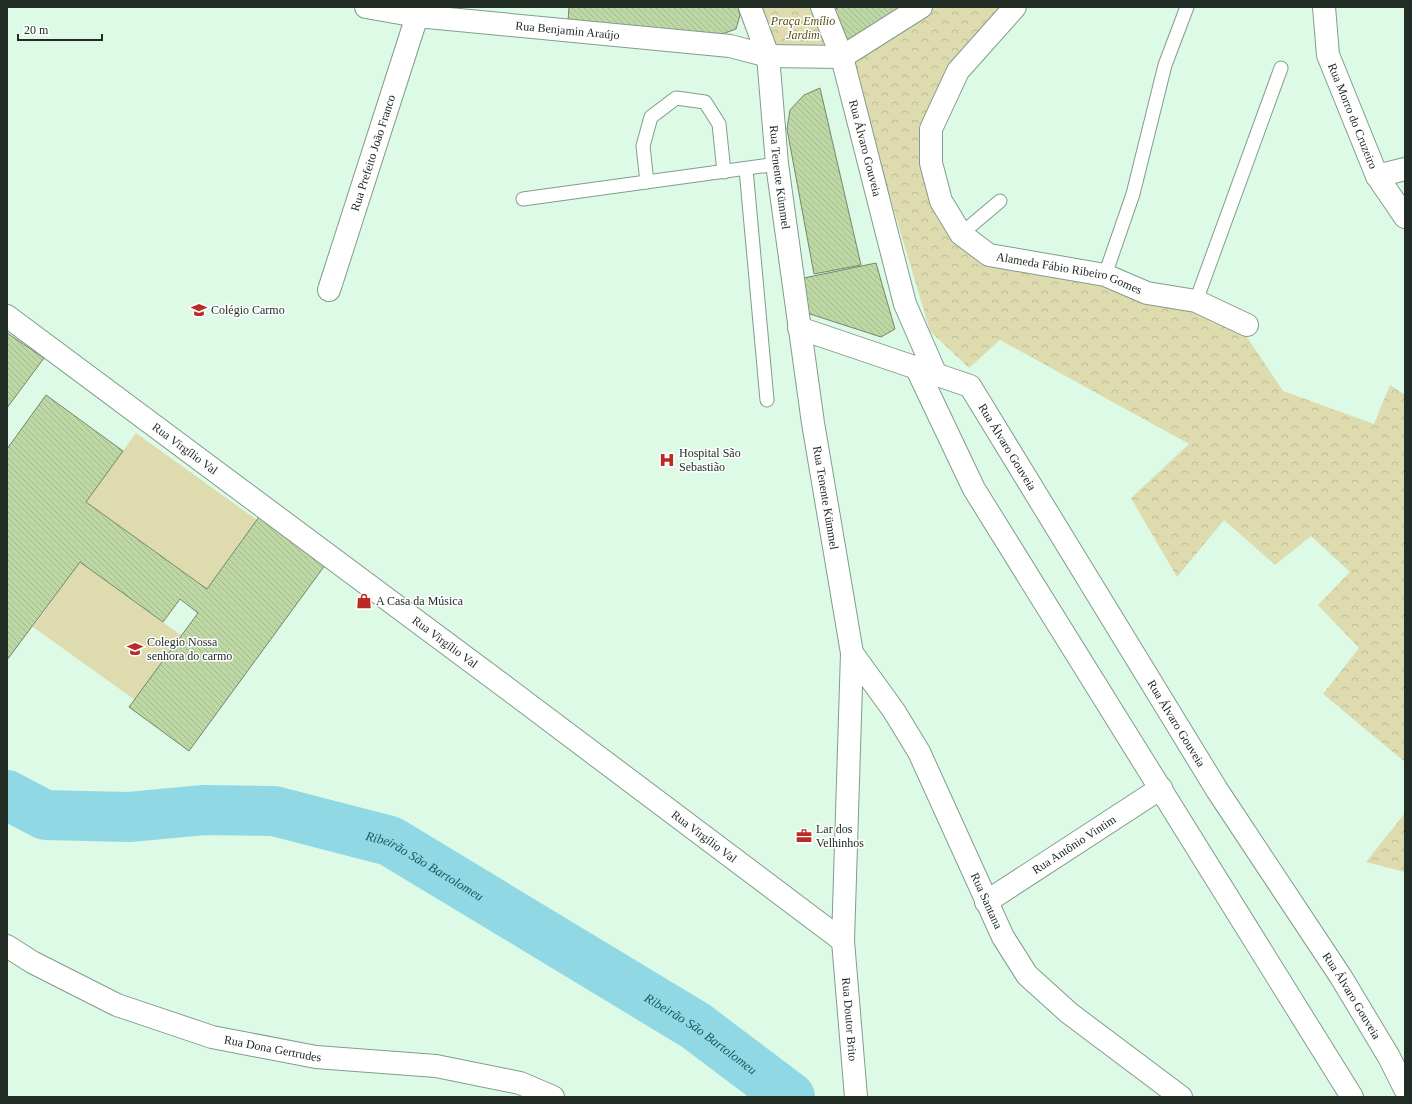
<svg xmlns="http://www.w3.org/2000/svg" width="1412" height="1104" font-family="'Times New Roman',serif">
  <defs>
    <pattern id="forest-crowns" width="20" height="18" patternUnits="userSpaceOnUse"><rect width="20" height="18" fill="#dedbaf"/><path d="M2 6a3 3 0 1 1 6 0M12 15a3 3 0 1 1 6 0" fill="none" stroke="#bebc96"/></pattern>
    <pattern id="building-back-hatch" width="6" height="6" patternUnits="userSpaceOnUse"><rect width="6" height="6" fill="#bdd8a5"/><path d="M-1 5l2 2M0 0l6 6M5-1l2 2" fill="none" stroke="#a2ba8e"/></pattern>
  </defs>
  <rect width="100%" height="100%" fill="#dcfae6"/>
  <g fill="#dedbaf">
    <path d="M136,433L257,520L207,589L86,502Z"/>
    <path d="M80,562L182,636L135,700L33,627Z"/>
  </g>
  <g fill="url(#forest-crowns)">
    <path d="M760,7H816L835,52L777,47Z"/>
    <path d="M934,7H1011L925,127L954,237L1192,310L1245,334L1283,391L1374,424L1390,385L1405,395V762L1323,694L1359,648L1318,605L1350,572L1311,536L1275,565L1224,520L1177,577L1131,498L1189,444L1000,340L969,368L930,331L850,63Z"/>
    <path d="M1405,813V872L1366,862Z"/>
  </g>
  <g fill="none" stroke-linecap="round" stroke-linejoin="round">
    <path stroke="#90d9e4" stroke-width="50" id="s1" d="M7,795L45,815L129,817L204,810L274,811L390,841L696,1026L790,1097"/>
  </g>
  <g fill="url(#building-back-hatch)" stroke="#77856c">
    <path d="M569,7H738L740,15L736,29L722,34L568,21Z"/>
    <path d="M839,7H899L905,16L844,50L833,11Z"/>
    <path d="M820,88L861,265L814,274L787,129L790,110L804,95Z"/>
    <path d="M876,263L895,329L881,337L807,313L804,278Z"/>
    <path d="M7,333L44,358L7,408Z"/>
    <path d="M46,395L123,451L86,502L207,589L264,510L331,557L189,751L129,707L198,613L180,599L163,622L80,562L7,660V449Z"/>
  </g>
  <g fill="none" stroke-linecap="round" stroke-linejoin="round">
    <defs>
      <g id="lane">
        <path d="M746,169L767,400"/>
        <path d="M647,182L643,146L651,117L676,98L705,102L719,124L724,172"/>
        <path d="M523,199L777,164"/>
        <path d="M961,234L1000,201"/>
        <path d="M1105,275L1133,194L1165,65L1187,7"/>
        <path d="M1196,301L1281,68"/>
      </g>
      <g id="street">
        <path id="s2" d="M366,7L417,16L730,46L768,56"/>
        <path id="s3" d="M1015,7L958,71L931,129V163L941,201L961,234L989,255L1105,275L1147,293L1196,301L1247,325"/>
        <path id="s4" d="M842,57L905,304L936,375"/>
        <path d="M1377,176L1405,169"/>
        <path id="s5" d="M329,290L417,16"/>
        <path id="s6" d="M7,316L516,695L843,941"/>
        <path id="s7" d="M799,328L970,386L1217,790L1341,977L1389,1057L1405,1089"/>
        <path d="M917,369L974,489L1352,1097"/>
        <path id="s8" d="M852,653L894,711L919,752L1003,937L1027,975L1069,1013L1181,1097"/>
        <path id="s9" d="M986,902L1161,788"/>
        <path id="s10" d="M7,946L32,962L117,1005L212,1037L316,1057L436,1066L520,1083L553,1097"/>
      </g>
      <g id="secondary">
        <path id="s11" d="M750,7L768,56L777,164L813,423L852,653L843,941L856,1097"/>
        <path d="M822,7L842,57"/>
        <path id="s12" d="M1324,7L1328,55L1377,176L1405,217"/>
        <path d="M768,56L842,57"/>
        <path d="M842,57L921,7"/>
      </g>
    </defs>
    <use href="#lane" stroke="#819d8b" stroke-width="15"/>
    <use href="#street" stroke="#819d8b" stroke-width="24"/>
    <use href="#secondary" stroke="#819d8b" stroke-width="24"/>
    <use href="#lane" stroke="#fff" stroke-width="13"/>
    <use href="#street" stroke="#fff" stroke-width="22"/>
    <use href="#secondary" stroke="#fff" stroke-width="22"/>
  </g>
  <defs>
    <symbol id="school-bare" viewBox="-9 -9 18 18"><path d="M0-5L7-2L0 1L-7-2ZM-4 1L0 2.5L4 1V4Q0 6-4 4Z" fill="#ba2b26" stroke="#fff" stroke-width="2.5" paint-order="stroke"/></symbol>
    <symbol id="hospital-bare" viewBox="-9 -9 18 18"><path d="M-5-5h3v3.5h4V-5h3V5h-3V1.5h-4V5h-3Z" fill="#ba2b26" stroke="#fff" stroke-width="2.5" paint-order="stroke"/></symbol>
    <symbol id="shop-bare" viewBox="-9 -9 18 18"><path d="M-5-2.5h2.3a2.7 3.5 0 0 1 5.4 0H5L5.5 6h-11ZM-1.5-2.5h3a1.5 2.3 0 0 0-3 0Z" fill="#ba2b26" stroke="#fff" stroke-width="2.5" paint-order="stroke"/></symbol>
    <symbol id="office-bare" viewBox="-9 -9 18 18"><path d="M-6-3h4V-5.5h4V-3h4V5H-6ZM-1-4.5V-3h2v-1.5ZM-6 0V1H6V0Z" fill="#ba2b26" stroke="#fff" stroke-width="2.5" paint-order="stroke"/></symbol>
  </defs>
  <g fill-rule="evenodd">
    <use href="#school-bare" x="188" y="299" width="22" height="22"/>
    <use href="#hospital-bare" x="656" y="449" width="22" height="22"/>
    <use href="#shop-bare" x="353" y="590" width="22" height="22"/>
    <use href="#school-bare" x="124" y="638" width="22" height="22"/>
    <use href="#office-bare" x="793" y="825" width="22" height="22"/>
  </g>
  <g text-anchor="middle" stroke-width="3" stroke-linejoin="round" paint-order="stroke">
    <g font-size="12" font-style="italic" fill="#55500d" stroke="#fff">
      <text x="803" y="25">Praça Emílio<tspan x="803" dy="14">Jardim</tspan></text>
    </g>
    <g font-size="12" fill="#212c25" stroke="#fff">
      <text dy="4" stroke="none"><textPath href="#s2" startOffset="203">Rua Benjamin Araújo</textPath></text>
      <text dy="4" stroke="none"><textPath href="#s12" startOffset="114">Rua Morro do Cruzeiro</textPath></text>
      <text dy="4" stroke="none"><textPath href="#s4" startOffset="94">Rua Álvaro Gouveia</textPath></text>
      <text dy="4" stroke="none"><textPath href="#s5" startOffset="144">Rua Prefeito João Franco</textPath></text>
      <text dy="4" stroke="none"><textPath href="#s11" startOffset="174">Rua Tenente Kümmel</textPath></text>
      <text dy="4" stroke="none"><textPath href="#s3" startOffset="379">Alameda Fábio Ribeiro Gomes</textPath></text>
      <text dy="4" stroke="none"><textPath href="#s7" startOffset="252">Rua Álvaro Gouveia</textPath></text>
      <text dy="4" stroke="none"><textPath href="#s6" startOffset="222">Rua Virgílio Val</textPath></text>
      <text dy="4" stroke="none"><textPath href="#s11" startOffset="498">Rua Tenente Kümmel</textPath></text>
      <text dy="4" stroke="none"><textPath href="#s6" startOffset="546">Rua Virgílio Val</textPath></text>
      <text dy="4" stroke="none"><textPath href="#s7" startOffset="576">Rua Álvaro Gouveia</textPath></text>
      <text dy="4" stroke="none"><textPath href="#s6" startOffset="870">Rua Virgílio Val</textPath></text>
      <text dy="4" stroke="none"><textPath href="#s9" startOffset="105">Rua Antônio Vintim</textPath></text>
      <text dy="4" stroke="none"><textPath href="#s8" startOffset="283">Rua Santana</textPath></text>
      <text dy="4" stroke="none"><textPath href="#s7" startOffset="900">Rua Álvaro Gouveia</textPath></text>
      <text dy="4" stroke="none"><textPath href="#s11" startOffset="1022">Rua Doutor Brito</textPath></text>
      <text dy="4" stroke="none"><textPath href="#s10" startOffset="287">Rua Dona Gertrudes</textPath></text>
    </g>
    <g font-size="12" fill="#212c25" stroke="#fff" text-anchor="start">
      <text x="211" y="314">Colégio Carmo</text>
      <text x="679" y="457">Hospital São<tspan x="679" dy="14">Sebastião</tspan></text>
      <text x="376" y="605">A Casa da Música</text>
      <text x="147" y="646">Colegio Nossa<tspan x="147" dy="14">senhora do carmo</tspan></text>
      <text x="816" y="833">Lar dos<tspan x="816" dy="14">Velhinhos</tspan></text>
    </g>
    <g font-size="13" font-style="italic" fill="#1b5861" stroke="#fff">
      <text dy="5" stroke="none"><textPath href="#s1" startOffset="434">Ribeirão São Bartolomeu</textPath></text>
      <text dy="5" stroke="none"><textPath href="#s1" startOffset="758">Ribeirão São Bartolomeu</textPath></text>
    </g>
  </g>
  <rect width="1412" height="1104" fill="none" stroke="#212c25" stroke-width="16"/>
  <path d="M18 34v6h84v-6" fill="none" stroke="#212c25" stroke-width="2"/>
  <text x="24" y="34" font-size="12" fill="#212c25" stroke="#ffffff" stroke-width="3" paint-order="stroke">20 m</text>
</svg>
